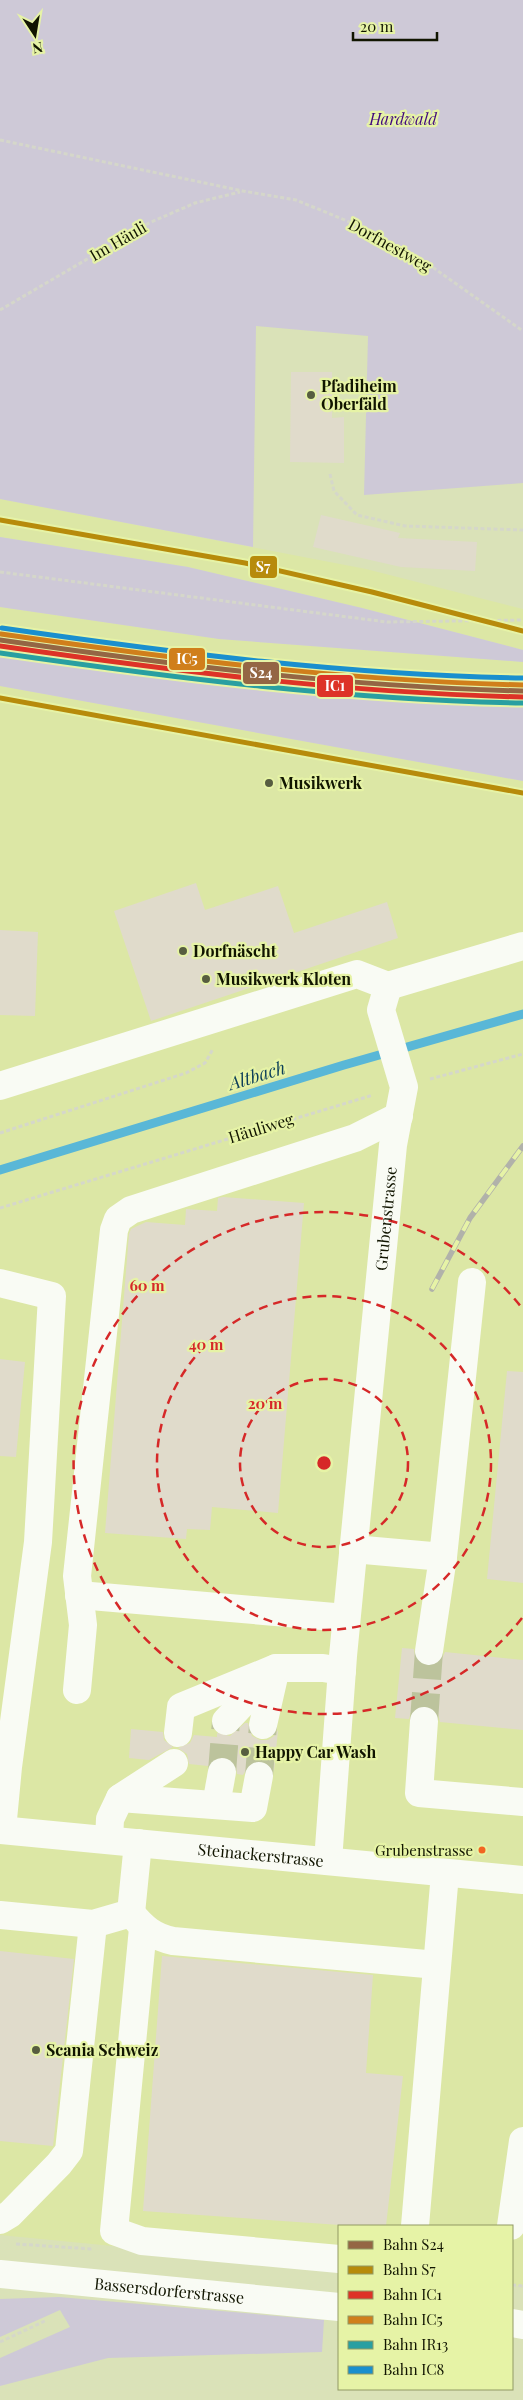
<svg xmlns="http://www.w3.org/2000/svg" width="523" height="2400" font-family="'Playfair Display',serif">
  <rect width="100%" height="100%" fill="#dae2b8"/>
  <g fill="#dce7a5">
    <path d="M0,499L366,569L523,609V650L362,608L188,567L0,537Z"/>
    <path d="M0,607L219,639L523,662V704L429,702L191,682L0,654Z"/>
    <path d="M0,686L523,781V2286L512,2285V2226H339V2268L0,2235Z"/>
  </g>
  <g fill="#cec9d7">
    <path d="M0,0H523V483L364,495L368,336L256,326L253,547L0,499Z"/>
    <path d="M0,537L188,567L362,608L523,650V662L219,639L0,607Z"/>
    <path d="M0,654L191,682L429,702L523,704V781L0,686Z"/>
    <path d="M59,2297L324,2320L322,2352L108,2358L0,2386V2358L70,2327L60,2310L0,2337V2299Z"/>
  </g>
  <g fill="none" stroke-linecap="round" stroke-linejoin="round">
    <path stroke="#59b7d7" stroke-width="9" d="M0,1170L344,1065L523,1014"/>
  </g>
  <g fill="#e0dbcb">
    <path d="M291,372H332V418L344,417V463L290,462Z"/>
    <path d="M321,515L400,533L398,538L477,542L475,571L401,567L313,547Z"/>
    <path d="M196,883L205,910L278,886L294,933L387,902L398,938L151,1021L114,911Z"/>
    <path d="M0,930L38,932L35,1016L0,1015Z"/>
    <path d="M223,1197L304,1203L278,1513L212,1507L210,1530L187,1529L186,1539L105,1533L129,1234L131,1229L146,1222L185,1225L186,1209L217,1211L218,1198Z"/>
    <path d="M0,1359L25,1362L16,1457L0,1456Z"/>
    <path d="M507,1371L523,1372V1583L487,1579Z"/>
    <path d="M402,1648L414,1649L415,1657L419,1663L427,1666L435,1665L441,1661L445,1652L523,1660V1730L440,1722L438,1714L433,1708L426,1706L417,1707L411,1712L409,1719L395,1718Z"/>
    <path d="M245,1723H248L252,1736L260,1740H268L274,1736L278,1730L274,1771L270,1764L261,1761H253L248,1766L243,1775L237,1774L236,1766L232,1760L224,1757L216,1758L208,1766L189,1764L187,1754L178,1748L190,1743L194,1735L217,1737V1733L230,1736Z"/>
    <path d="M131,1729L163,1732L164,1740L173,1747L149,1760L129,1758Z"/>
    <path d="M0,1951L74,1959L53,2146L0,2141Z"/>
    <path d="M162,1956L373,1975L366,2073L403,2076L386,2226H354L143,2211Z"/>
  </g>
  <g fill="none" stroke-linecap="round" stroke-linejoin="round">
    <g stroke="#bcc39c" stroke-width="28" stroke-dasharray="28 14" stroke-linecap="butt">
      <path d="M424,1721L429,1651"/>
      <path d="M222,1772L226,1721"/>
      <path d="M259,1776L263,1725"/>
    </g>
    <g stroke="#d5d7ca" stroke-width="3" stroke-dasharray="4 2.5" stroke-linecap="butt">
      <path d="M0,140L243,191L296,200L357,225L421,259L523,331"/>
      <path d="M0,310L149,223L195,203L240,192"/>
      <path d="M330,474L334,491L357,515L405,526L523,530"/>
      <path d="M0,572L387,622L523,620"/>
      <path d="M430,1079L523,1054"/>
      <path d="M0,1133L186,1073L205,1063L213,1049"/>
      <path d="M0,1208L373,1095"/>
      <path d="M16,2244L92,2249"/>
      <path d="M512,2285L523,2286"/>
      <path d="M0,2342L47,2320"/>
    </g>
    <g stroke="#f9fbf4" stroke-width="28">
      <path d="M388,986L523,946"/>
      <path d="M0,1086L357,974L388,986"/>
      <path d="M0,1283L52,1296L38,1542L8,1767L2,1830"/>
      <path d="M353,1549L443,1557L472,1282"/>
      <path d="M79,1595L346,1618"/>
      <path d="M429,1651L443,1557"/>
      <path d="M77,1690L83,1625L77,1576L114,1230L118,1219L131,1210L355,1138L399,1116"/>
      <path d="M226,1721L270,1674"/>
      <path d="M424,1721L419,1793L523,1802"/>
      <path d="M263,1725L276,1668H323L342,1671"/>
      <path d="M178,1733L181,1707L276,1668"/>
      <path d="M120,1798L174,1763"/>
      <path d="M216,1805L222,1772"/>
      <path id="s1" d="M0,1830L523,1880"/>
      <path d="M109,1840L110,1819L120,1798L253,1808L259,1776"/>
      <path id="s2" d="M328,1861L343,1656L393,1145L404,1087L381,1010L388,986"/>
      <path d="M131,1913C143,1928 154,1937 173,1941L437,1965"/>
      <path d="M0,1915L93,1924L131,1913L138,1843"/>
      <path d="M143,1928L114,2231L142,2241L339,2259"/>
      <path d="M0,2220L10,2214L59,2164L69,2151L93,1924"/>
      <path d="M415,2226L445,1873"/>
      <path d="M511,2226L523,2141"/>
    </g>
    <g stroke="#f9fbf4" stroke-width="28">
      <path id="s3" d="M0,2274L339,2307"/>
      <path d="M512,2323L523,2325"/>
    </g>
    <defs>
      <path id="rail" d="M432,1289L470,1218L523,1146"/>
    </defs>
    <use href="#rail" stroke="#b1b2aa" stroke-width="5.5"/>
    <use href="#rail" stroke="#e6f3a6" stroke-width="4" stroke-dasharray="11" stroke-linecap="butt"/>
    <defs>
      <path id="rail-1" d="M0,640C174,665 347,687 523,691"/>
      <g id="rail-2">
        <path d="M0,520L245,563L372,592L523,631"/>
        <path d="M0,698L523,793"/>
      </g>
      <path id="rail-3" d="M0,646C174,671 347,693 523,697"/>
      <path id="rail-4" d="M1,634C175,659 347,681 523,685"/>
      <path id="rail-5" d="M0,653C174,678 347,700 523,703"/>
      <path id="rail-6" d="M2,628C175,653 348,675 523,678"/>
    </defs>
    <use href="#rail-1" stroke="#e6f3a6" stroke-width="9"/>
    <use href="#rail-2" stroke="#e6f3a6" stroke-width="9"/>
    <use href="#rail-3" stroke="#e6f3a6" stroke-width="9"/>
    <use href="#rail-4" stroke="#e6f3a6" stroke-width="9"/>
    <use href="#rail-5" stroke="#e6f3a6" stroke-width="9"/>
    <use href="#rail-6" stroke="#e6f3a6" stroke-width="9"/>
    <use href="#rail-1" stroke="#946644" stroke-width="5"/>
    <use href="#rail-2" stroke="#b78b0b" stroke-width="5"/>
    <use href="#rail-3" stroke="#dd3327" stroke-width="5"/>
    <use href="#rail-4" stroke="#d07f1b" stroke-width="5"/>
    <use href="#rail-5" stroke="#299fa1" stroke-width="5"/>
    <use href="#rail-6" stroke="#1a8fce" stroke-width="5"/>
  </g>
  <g fill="none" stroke="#d62828" stroke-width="2.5" stroke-dasharray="9 6">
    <circle cx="324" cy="1463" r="84"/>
    <circle cx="324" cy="1463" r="167"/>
    <path d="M522 1618A251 251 0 1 1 522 1308"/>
  </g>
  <g fill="#575d40" stroke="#e6f3a6" stroke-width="2">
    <circle cx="311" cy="395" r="5"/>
    <circle cx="269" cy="783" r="5"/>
    <circle cx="183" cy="951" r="5"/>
    <circle cx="206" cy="979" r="5"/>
    <circle cx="245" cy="1752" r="5"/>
    <circle cx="36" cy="2050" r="5"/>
  </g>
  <circle fill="#f26522" stroke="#e6f3a6" stroke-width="2" cx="482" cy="1850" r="4.5"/>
  <g text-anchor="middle" stroke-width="4.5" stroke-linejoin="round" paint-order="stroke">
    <g font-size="15" fill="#111500" stroke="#e6f3a6" text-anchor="end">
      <text x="473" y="1856">Grubenstrasse</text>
    </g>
    <g font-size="16" font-style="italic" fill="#40077e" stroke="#e6f3a6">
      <text x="403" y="125">Hardwald</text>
    </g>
    <g font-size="16" fill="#111500" stroke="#e6f3a6">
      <text transform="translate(118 241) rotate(-30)" y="6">Im Häuli</text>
      <text transform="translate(390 245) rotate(29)" y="6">Dorfnestweg</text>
      <text transform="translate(261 1128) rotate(-17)" y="6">Häuliweg</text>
      <text dy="6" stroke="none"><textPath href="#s2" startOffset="645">Grubenstrasse</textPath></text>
      <text dy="6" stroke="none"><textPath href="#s1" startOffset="262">Steinackerstrasse</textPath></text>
      <text dy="6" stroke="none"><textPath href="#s3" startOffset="170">Bassersdorferstrasse</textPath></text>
    </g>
    <g font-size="16" font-weight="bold" fill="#111500" stroke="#e6f3a6" text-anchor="start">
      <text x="321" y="392">Pfadiheim<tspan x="321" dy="18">Oberfäld</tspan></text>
      <text x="279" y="789">Musikwerk</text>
      <text x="193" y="957">Dorfnäscht</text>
      <text x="216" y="985">Musikwerk Kloten</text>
      <text x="255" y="1758">Happy Car Wash</text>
      <text x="46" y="2056">Scania Schweiz</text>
    </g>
    <g font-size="18" font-style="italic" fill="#0d3f59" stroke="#e6f3a6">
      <text transform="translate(257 1076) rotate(-17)" y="6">Altbach</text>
    </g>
  </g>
  <circle cx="324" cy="1463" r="8" fill="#d62828" stroke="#e6f3a6" stroke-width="2.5"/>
  <g font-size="15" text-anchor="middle" font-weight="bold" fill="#d62828" stroke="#e6f3a6" stroke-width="4.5" stroke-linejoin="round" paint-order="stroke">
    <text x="147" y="1291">60 m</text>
    <text x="206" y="1350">40 m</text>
    <text x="265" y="1409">20 m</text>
  </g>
  <g stroke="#e6f3a6" stroke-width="2">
    <rect x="249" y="555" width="29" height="24" rx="5" fill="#b78b0b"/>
    <rect x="168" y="647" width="38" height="24" rx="5" fill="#d07f1b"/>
    <rect x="242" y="661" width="38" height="24" rx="5" fill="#946644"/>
    <rect x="316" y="674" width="38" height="24" rx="5" fill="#dd3327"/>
  </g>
  <g font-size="14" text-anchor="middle" font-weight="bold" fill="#fff">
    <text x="263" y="572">S7</text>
    <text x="187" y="664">IC5</text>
    <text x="261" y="678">S24</text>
    <text x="335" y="691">IC1</text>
  </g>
  <rect x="338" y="2225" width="175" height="165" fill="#e6f3a6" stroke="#919a64"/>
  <rect x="348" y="2241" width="25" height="8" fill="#946644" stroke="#919a64"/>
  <text x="383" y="2250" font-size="15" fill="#111500">Bahn S24</text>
  <rect x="348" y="2266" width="25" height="8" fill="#b78b0b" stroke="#919a64"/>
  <text x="383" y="2275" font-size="15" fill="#111500">Bahn S7</text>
  <rect x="348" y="2291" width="25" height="8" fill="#dd3327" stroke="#919a64"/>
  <text x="383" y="2300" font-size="15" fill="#111500">Bahn IC1</text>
  <rect x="348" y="2316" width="25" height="8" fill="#d07f1b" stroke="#919a64"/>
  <text x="383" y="2325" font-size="15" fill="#111500">Bahn IC5</text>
  <rect x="348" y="2341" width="25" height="8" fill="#299fa1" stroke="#919a64"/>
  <text x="383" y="2350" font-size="15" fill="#111500">Bahn IR13</text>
  <rect x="348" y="2366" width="25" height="8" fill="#1a8fce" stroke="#919a64"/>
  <text x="383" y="2375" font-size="15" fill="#111500">Bahn IC8</text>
  <g transform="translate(35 35) rotate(168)" stroke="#e6f3a6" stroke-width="4" paint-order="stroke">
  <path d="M0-4L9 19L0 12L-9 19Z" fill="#111500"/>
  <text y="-8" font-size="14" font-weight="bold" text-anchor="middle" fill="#111500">N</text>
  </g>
  <path d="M353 32v8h84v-8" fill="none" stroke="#111500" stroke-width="2.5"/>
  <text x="360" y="32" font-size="15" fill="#111500" stroke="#e6f3a6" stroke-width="4" paint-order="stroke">20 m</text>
</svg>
